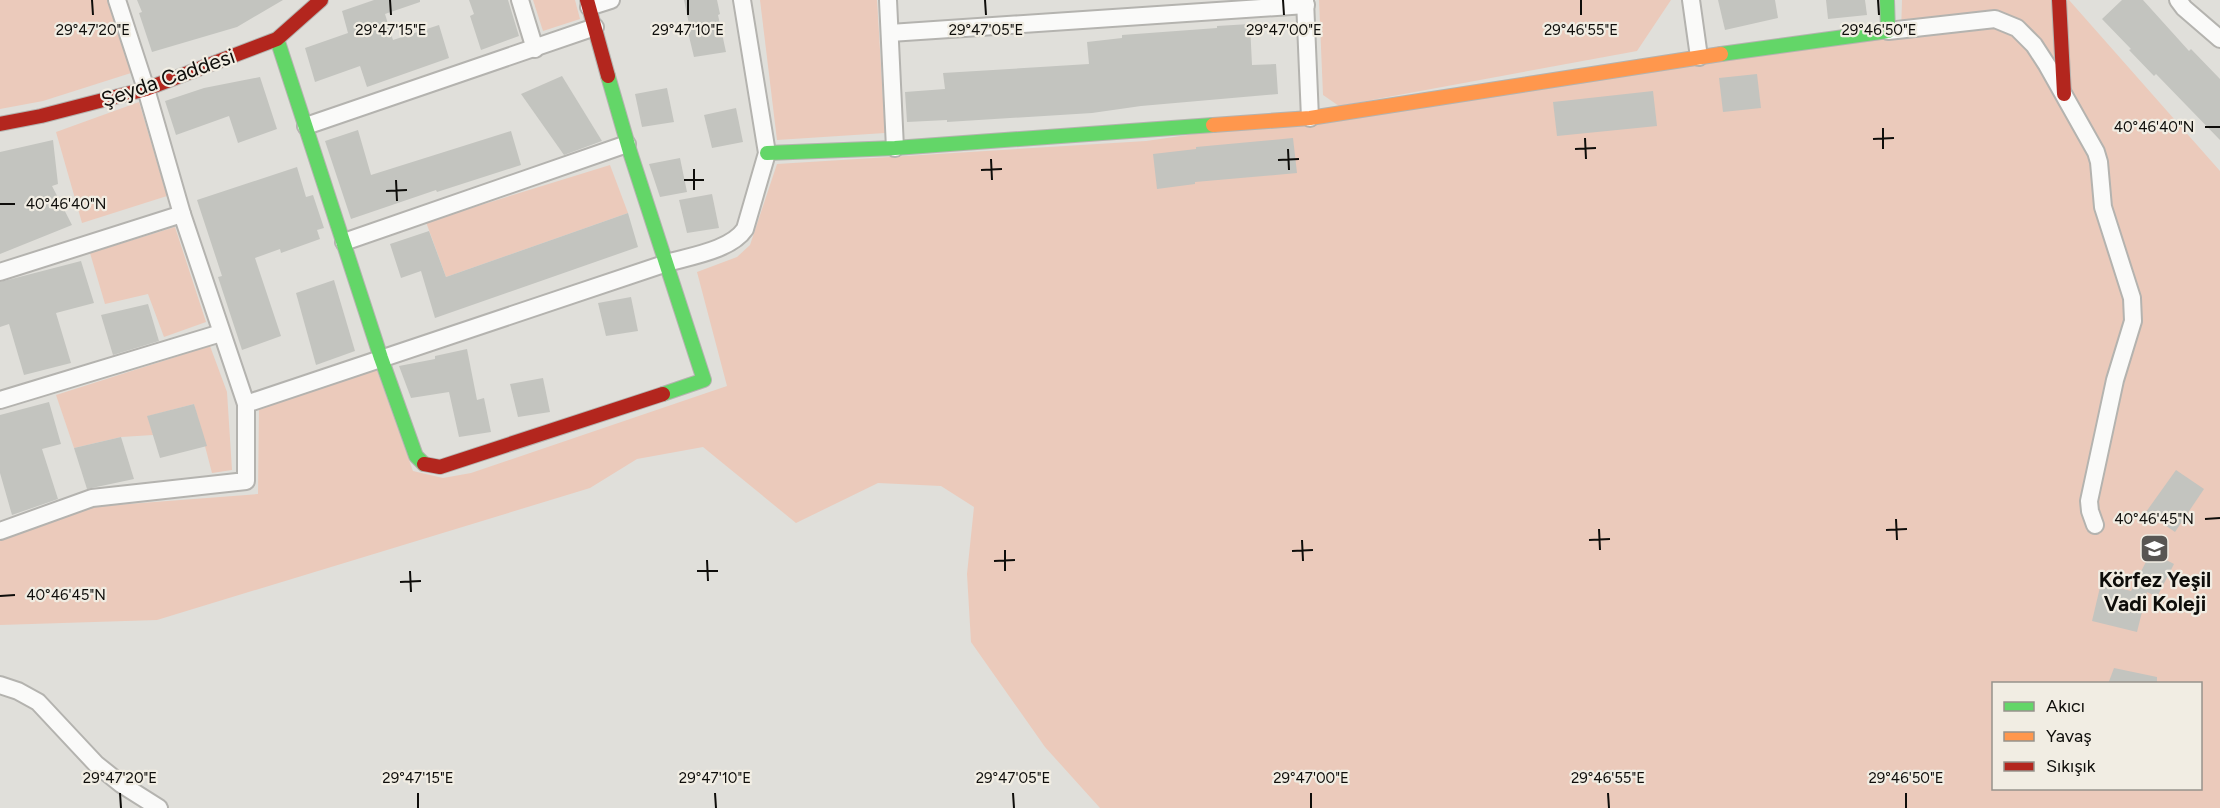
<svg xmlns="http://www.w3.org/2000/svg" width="2220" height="808" font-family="Figtree,sans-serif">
  <rect width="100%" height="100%" fill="#e0dfda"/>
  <g fill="#ebcabb" fill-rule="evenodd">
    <path d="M0,0H107L131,73L43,101L0,109Z"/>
    <path d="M533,0H575L580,19L543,31Z"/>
    <path d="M760,0H877L885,133L777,140Z"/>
    <path d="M1319,0H1671L1637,51L1339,106L1323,95Z"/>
    <path d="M1902,0H2069L2220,171V808H1100L1045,747L971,642L967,574L974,507L941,486L878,483L796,523L703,447L637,459L590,488L157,620L0,625V538L89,507L258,494L259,407L375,365L413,471L443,478L471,473L727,386L697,272L737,257L750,245L777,164L1146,141L1901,33ZM1994,684H2200V788H1994Z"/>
    <path d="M139,102L167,196L82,223L56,132Z"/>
    <path d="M610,165L628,213L446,277L426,222Z"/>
    <path d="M175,227L206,322L164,337L148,294L105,304L90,253Z"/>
    <path d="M210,346L227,392L232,470L212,473L194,404L148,416L153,435L121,437L74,448L56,395Z"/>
  </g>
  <g fill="#c3c4bf">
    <path d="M137,0H283L237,27L152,52L139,13L142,12Z"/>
    <path d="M374,0H420V2L385,14L393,40L439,25L449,58L367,87L360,66L315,82L305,48L348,33L342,11Z"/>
    <path d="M469,0H508L519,36L481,50L470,16L474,14Z"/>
    <path d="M684,0H717L720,14L718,15L726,52L694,57L686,24H689Z"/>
    <path d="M1718,0H1775L1778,18L1725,30Z"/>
    <path d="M1826,0H1865L1867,15L1828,19Z"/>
    <path d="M2122,0H2143L2189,51L2191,49L2220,79V140L2156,74L2154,76L2129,50L2131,49L2102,19Z"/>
    <path d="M1250,24L1252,65L1276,64L1278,94L1141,106L1092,113L947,122V120L907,122L905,92L945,89L943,73L1089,64L1087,42L1122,38V35L1217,28V26Z"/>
    <path d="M1757,74L1761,108L1723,112L1719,78Z"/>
    <path d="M562,76L602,141L564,155L521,94Z"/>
    <path d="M260,77L277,129L238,143L229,116L176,135L165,101L204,88Z"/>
    <path d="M667,88L674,122L642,127L635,94Z"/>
    <path d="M1653,91L1657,126L1557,136L1553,102Z"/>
    <path d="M736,108L743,142L712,148L704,115Z"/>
    <path d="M358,130L371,175L511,131L521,165L437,192L436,190L351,219L325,141Z"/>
    <path d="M1293,138L1297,173L1195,182V184L1157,189L1153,154L1196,149V147Z"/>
    <path d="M53,140L58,184L52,186L72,225L0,254V152Z"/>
    <path d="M680,158L687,192L660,197L649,164Z"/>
    <path d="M297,167L306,197L313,195L324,228L317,230L320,239L281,253L280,249L255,258L281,336L242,350L218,277L222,276L197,200Z"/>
    <path d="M712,194L719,228L687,233L679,200Z"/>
    <path d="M628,213L638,247L435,318L421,271L401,278L390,244L429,231L446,277Z"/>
    <path d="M81,261L94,303L56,313L71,363L24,375L9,324L0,327V282Z"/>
    <path d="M334,280L355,351L316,365L296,293Z"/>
    <path d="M631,297L638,331L606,336L598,303Z"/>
    <path d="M148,304L159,341L113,355L101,315Z"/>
    <path d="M467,349L477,400L484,398L491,432L459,437L449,392L411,398L399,366L435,359V356Z"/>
    <path d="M543,378L550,412L518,417L510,384Z"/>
    <path d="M49,402L61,444L42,449L58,499L12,515L0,473V415Z"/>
    <path d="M194,404L207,446L160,458L147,416Z"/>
    <path d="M121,437L134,479L87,489L74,448Z"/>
    <path d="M2176,470L2204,489L2175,532L2146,512Z"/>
    <path d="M2151,552L2174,564L2157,597L2147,592L2137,632L2092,621L2101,583L2131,591Z"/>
    <path d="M2114,668L2157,677V684H2108Z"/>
  </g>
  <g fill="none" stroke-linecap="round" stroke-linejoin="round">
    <defs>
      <g id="street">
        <path d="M520,0L535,49"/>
        <path d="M888,0L895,148"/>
        <path d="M1305,0L1310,118"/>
        <path d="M1691,0L1699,57"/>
        <path d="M2178,0L2184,8L2220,39"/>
        <path d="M589,7L611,0"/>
        <path d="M1888,31L1995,19L2017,28L2034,45L2047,65L2096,152L2099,162L2103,207L2132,298L2133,321L2115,380L2089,501L2090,511L2095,525"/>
        <path d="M890,33L1306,5"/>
        <path d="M306,126L595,27"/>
        <path d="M344,242L627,144"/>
        <path d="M0,272L182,214"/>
        <path d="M0,400L221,333"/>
        <path d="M246,404L667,263C691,256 731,250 745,229L767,153L742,0"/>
        <path d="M0,531L92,498L246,481V404L182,214L146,89L117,0"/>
        <path d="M0,685L18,691L38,702L96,764L121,784L159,808"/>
      </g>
      <g id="fast">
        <path d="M277,39L381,358L416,456L424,464"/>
        <path d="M1721,54L1888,31L1887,0"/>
        <path d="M608,76L630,152L704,380L663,394"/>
        <path d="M767,153L895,148L1213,125"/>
      </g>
      <path id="slow" d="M1213,125L1310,118L1721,54"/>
      <g id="jam">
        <path d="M587,0L608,76"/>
        <path d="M2059,0L2064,94"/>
        <path d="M0,124L41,116L146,89L277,39L321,0"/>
        <path d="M424,464L440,467L663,394"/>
      </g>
    </defs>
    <use href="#street" stroke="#b4b3af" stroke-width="20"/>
    <use href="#fast" stroke="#b4b3af" stroke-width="16"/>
    <use href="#slow" stroke="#b4b3af" stroke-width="16"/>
    <use href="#jam" stroke="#b4b3af" stroke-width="16"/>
    <use href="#street" stroke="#fafaf9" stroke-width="16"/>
    <use href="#fast" stroke="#63d668" stroke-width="14"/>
    <use href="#slow" stroke="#ff974d" stroke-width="14"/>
    <use href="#jam" stroke="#b3261e" stroke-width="14"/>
  </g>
  <path fill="none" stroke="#0e0d0a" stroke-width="2" d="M92,0L93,15M390,0L391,15M688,0V15M985,0L986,15M1283,0L1284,15M1581,0V15M1878,0L1879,15M2205,127H2220M1883,128V149M1585,138L1586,159M1873,139L1894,138M1288,149L1289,170M1575,149L1596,148M991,159L992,180M1278,160L1299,159M694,169V190M981,170L1002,169M396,180L397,201M684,180H704M386,191L407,190M0,204H15M1896,519L1897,540M2205,519L2220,518M1599,529L1600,550M1886,530L1907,529M1302,540L1303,561M1589,540L1610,539M1005,550V571M1292,551L1313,550M707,560L708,581M994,561L1015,560M410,571L411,592M697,571H718M400,582L421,581M0,596L15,595M120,793L121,808M418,793V808M715,793L716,808M1013,793L1014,808M1311,793V808M1608,793L1609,808M1906,793V808"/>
  <defs>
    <symbol id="school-square" viewBox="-11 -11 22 22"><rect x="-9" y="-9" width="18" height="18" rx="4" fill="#585653" stroke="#f1ede3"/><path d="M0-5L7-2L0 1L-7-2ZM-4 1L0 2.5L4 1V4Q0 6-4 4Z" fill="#fff"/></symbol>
  </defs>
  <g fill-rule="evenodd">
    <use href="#school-square" x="2138" y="532" width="33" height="33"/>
  </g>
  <g text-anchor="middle" stroke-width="4.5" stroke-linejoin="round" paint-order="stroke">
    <g font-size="21" fill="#0e0d0a" stroke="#f1ede3">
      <text transform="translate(168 78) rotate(-19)" y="7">Şeyda Caddesi</text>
    </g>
    <g font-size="21" font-weight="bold" fill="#0e0d0a" stroke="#f1ede3">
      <text x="2155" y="587">Körfez Yeşil<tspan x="2155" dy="24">Vadi Koleji</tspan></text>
    </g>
  </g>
  <g font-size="15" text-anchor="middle" fill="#0e0d0a" stroke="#f1ede3" stroke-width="4.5" stroke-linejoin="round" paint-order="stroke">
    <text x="93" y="35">29°47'20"E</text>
    <text x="391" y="35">29°47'15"E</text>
    <text x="688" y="35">29°47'10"E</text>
    <text x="986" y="35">29°47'05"E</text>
    <text x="1284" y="35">29°47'00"E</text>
    <text x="1581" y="35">29°46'55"E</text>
    <text x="1879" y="35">29°46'50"E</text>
    <text x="2154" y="132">40°46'40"N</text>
    <text x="66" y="209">40°46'40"N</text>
    <text x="2154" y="524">40°46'45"N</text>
    <text x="66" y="600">40°46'45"N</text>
    <text x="120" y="783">29°47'20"E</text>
    <text x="418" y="783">29°47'15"E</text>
    <text x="715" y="783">29°47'10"E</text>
    <text x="1013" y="783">29°47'05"E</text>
    <text x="1311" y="783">29°47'00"E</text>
    <text x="1608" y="783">29°46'55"E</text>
    <text x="1906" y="783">29°46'50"E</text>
  </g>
  <rect x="1992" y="682" width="210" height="108" fill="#f1ede3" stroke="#96938c" stroke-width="1.5"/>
  <rect x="2004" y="702" width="30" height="9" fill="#63d668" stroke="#96938c" stroke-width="1.5"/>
  <text x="2046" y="712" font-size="18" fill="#0e0d0a">Akıcı</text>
  <rect x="2004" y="732" width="30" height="9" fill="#ff974d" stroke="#96938c" stroke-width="1.5"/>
  <text x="2046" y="742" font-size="18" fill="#0e0d0a">Yavaş</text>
  <rect x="2004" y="762" width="30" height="9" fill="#b3261e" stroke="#96938c" stroke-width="1.5"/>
  <text x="2046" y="772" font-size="18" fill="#0e0d0a">Sıkışık</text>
</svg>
